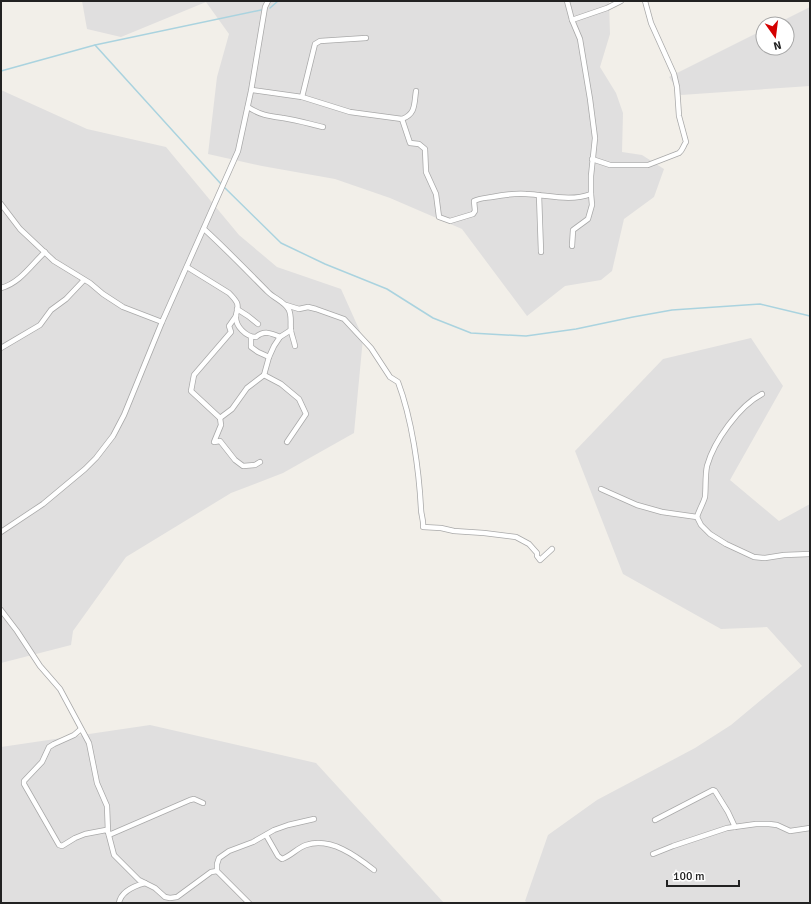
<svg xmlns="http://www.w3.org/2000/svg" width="811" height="904" font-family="Signika,sans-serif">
  <rect width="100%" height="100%" fill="#f2efe9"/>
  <g fill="#e0dfdf">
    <path d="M82,1H609L610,34L600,67L616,93L623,113L622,152L642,155L664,169L654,197L624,219L612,271L601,280L565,286L527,316L462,229L390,198L335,179L262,166L208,154L217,77L229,34L206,2L121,37L87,29Z"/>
    <path d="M810,7V86L681,95L669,77L763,30V48H787V24H776Z"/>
    <path d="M1,90L87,129L166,147L239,235L277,267L341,289L363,338L354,433L283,473L231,493L126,557L73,631L71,645L1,663Z"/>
    <path d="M751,338L783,386L730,480L779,521L810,504V903H528L525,901L548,835L597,800L695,748L731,725L802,666L767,627L721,629L623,574L575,451L663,359Z"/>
    <path d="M150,725L316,763L444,903H1V747Z"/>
  </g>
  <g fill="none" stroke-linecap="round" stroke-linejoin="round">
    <g stroke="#aad3df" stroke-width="1.5">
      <path d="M270,8L278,1"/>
      <path d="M95,45L221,184"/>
      <path d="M1,71L95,45L261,10"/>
      <path d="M224,187L281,243L325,264L387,289L433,318L471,333L526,336L576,329L633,317L672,310L760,304L810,316"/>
    </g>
    <defs>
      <g id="minor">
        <path d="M567,1L572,20L607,8L621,1"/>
        <path d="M252,90L302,97L350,112L402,119C416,114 414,104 416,91"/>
        <path d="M302,97L315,44L320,41L366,38"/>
        <path d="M248,107C260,115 269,116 283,118C297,120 310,124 323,127"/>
        <path d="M402,119L410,143L419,144L425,149L426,172L436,194L439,217L450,221L473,214L475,211L474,201C480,198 486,198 492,197C503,195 515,193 526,194C548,195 570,202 591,194V176L595,138L590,99L580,39L572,20"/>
        <path d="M592,159L610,165H648L679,153C683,150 683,146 686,142L679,116L677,87L674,74L651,23L645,1"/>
        <path d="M539,195L541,252"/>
        <path d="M1,204L20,229L54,261L90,283L103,294L123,307L162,322"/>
        <path d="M204,229C226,249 247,271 268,292C275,299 284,301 289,310C292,317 290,324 291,331C292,336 294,341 295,346"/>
        <path d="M572,246L573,230L588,219L592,205L591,194"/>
        <path d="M187,267L229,293C232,296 235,299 237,303C239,308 236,312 236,316C235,326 246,337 256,337C264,330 271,333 280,337"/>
        <path d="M1,288C20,283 31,265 45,252"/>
        <path d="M286,305L299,309L308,307L316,309L344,319L371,348L390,377L398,382C412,419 419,470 421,509C421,515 424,521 423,527L441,528L454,531L484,533L516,537L529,544L537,553V556L540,560L552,549"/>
        <path d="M237,309L248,316L258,324"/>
        <path d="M236,316L229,326L231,332L194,375L191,391L220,418L221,425L214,442L220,441L235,460L243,466L255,465L260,462"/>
        <path d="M251,337V347L258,352L269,357"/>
        <path d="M1,348L40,325L51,310L66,299L84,280"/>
        <path d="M264,375L281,384L299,399L306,414L287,442"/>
        <path d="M220,418L232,409L247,388L264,375L269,357L274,346L280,337L291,330"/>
        <path d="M601,489L637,505L662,512L697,517L701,525L710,534L726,544L754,557L765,558L784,555L810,554"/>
        <path d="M697,517C699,510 703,504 705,497C706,487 705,476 707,466C714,441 739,406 762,394"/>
        <path d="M1,532L43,504L85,469L96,458L113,436L124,415L162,322L238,151L251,91L265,7L268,1"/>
        <path d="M1,610L17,631L40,666L60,689L89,743L97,783L107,806L108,832L114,855L139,880L155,888L165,897L170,898L177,897L211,872L217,871"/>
        <path d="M81,729L74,735L54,744L49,747L42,762L24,781V784L59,845L62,846L75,838L85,834L106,830L108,832"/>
        <path d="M655,820L713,790L715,791L728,812L735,827"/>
        <path d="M109,835L190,800L194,799L203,803"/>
        <path d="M266,835L278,856L282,859C291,856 297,848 306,845C331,837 356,856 374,870"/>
        <path d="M653,854L673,846L727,828L756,824H769L777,825L790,831L810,828"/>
        <path d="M119,903C121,891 134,886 145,883"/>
        <path d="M249,903L217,871V864L219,858L229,851L253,842L274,830L288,825L314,819"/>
      </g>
    </defs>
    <use href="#minor" stroke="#a9a9a9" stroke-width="6"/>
    <use href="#minor" stroke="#fff" stroke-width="4.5"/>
  </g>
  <rect width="811" height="904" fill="none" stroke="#222222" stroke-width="4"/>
  <g transform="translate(775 36) rotate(166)"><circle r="19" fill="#ffffff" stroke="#a7a7a7"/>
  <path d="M0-3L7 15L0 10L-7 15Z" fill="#d40000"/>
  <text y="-6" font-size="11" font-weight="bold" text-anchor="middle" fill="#222222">N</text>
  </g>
  <path d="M667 880v6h72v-6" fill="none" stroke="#222222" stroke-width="2"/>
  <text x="673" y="880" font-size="12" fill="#222222" stroke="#ffffff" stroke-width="3" paint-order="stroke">100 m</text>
</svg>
